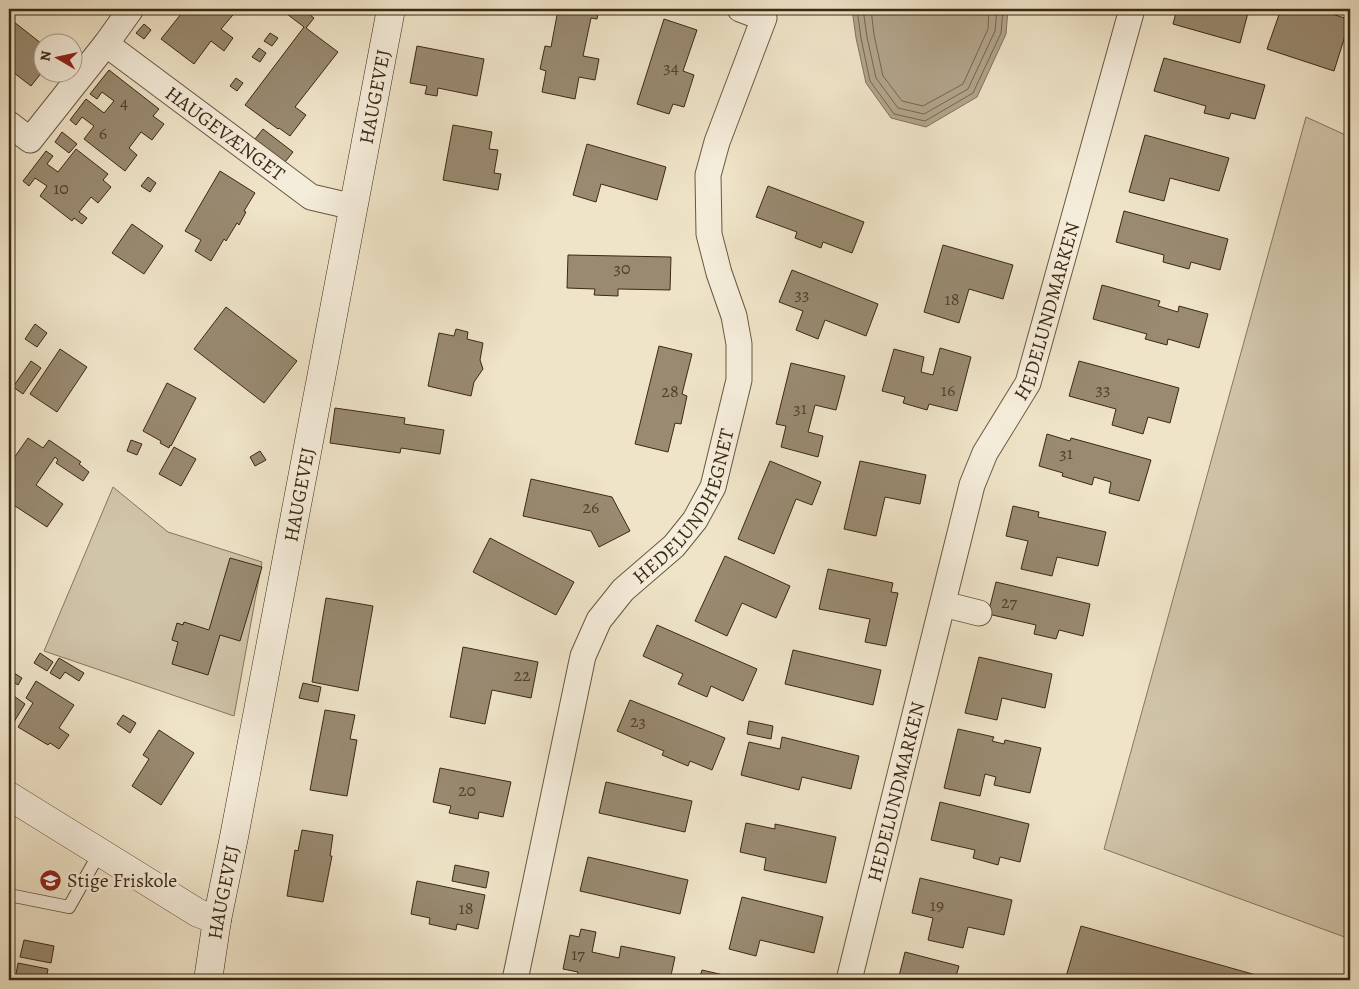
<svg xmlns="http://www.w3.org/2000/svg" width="1359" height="989" font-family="Alegreya,serif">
  <rect width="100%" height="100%" fill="#efe4c8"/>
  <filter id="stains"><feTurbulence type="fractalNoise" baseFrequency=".004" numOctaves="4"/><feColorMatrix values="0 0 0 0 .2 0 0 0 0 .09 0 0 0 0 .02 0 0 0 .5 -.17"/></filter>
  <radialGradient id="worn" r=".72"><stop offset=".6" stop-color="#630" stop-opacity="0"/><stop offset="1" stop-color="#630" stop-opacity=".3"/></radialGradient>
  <g fill="#d0c4a9" stroke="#86765e">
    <path d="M1306,117L1350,137V939L1104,849Z"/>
    <path d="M113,487L168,532L262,562L234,716L44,651Z"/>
  </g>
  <path fill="#b2a48a" stroke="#82735a" d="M852,9H1008L1006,34L977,97L926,127L891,118L866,83L856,38Z"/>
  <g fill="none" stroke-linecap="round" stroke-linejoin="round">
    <g stroke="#76664e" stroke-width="1">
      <path d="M857,9L861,38L870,81L894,114L925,121L973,93L1001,33L1003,9"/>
      <path d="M863,9L867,37L876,78L898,108L924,114L968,89L995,31L997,9"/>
      <path d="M871,9L874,35L883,76L902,101L923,106L963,84L988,29L989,9"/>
    </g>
  </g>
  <g fill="#998a71" stroke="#3b2913">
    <path d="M185,9H238L221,29L233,38L224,51L211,41L194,64L161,39Z"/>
    <path d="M291,9H302L314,18L306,28L338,52L295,107L306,115L290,136L279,128L278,129L245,105L304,27L287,14Z"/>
    <path d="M564,9H599L597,19L591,18L583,56L599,59L595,80L579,77L575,99L542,92L546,71L540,69L545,46L551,47L558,10L563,11Z"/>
    <path d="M1177,9H1249L1240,43L1173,24Z"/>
    <path d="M1281,9H1318L1350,20L1334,71L1267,49Z"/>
    <path d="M9,18L42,44V72L31,86L9,69Z"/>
    <path d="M664,19L697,30L683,71L694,75L684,107L673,104L669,114L637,104Z"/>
    <path d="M144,24L151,30L144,39L136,33Z"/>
    <path d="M270,33L278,38L272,46L264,41Z"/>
    <path d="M417,46L484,59L477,96L438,88L437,96L425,94L427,86L410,83Z"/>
    <path d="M259,48L266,53L260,62L252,57Z"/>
    <path d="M1164,58L1265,85L1255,119L1231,113L1229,119L1204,113L1206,106L1154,91Z"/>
    <path d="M109,70L159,109L153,116L164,124L152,140L141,132L129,148L137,155L125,171L84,139L94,126L82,117L76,125L70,120L86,99L104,113L114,101L102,92L97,99L90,94Z"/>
    <path d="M236,78L243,83L237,91L230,86Z"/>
    <path d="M453,125L492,132L489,149L498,150L494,173L501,174L498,190L443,180Z"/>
    <path d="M263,129L293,152L285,162L255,139Z"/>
    <path d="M62,132L77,144L69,153L55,142Z"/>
    <path d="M1145,135L1229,158L1219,191L1170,178L1164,201L1129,192Z"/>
    <path d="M587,144L666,167L657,200L601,184L596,202L573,195Z"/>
    <path d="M76,149L108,174L103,180L111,187L98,203L91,197L79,212L87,218L82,224L74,218L72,221L40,196L47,186L35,178L29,186L23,181L46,151L53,156L47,164L58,172Z"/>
    <path d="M220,171L255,193L244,211L246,212L239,225L237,223L226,241L224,239L211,261L195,251L201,240L185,231Z"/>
    <path d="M148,177L156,183L150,192L141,186Z"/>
    <path d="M768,186L864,222L852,253L823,242L821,248L795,238L797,232L756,217Z"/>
    <path d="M1124,211L1228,239L1220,270L1191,262L1189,269L1163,262L1164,255L1116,242Z"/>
    <path d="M132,224L163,246L144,274L112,253Z"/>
    <path d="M943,245L1013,265L1003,299L969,289L959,323L924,312Z"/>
    <path d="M568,255L671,257L670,290L618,289V296L594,295L595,289L567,288Z"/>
    <path d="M792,270L878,304L866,336L825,320L818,339L796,330L803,311L779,302Z"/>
    <path d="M1102,285L1160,301L1158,306L1178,312L1179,306L1208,314L1199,348L1168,339L1167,345L1145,339L1147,334L1093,319Z"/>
    <path d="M226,307L297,361L264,403L194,349Z"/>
    <path d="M35,324L47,333L37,347L25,339Z"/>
    <path d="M456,329L468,332L467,339L483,343L480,360L483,369L474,382L471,396L428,386L439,333L454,336Z"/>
    <path d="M659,346L692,354L682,394L687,396L681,424L675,423L668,452L635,444Z"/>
    <path d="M940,348L971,357L957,411L929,404L927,410L903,403L905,397L882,391L894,349L924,357L921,372L933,375Z"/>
    <path d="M60,349L87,367L57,412L30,394Z"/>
    <path d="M31,361L41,368L23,394L13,387Z"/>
    <path d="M1079,361L1179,388L1170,423L1148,417L1143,434L1112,425L1116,409L1069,396Z"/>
    <path d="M791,363L845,376L836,410L815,405L808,432L823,436L818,457L781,447L786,426L776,424Z"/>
    <path d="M167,383L196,398L171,446L170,445L169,448L160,443L161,441L143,431Z"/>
    <path d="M335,408L405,418L404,424L444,430L440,454L401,448L400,453L330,443Z"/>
    <path d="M1047,434L1070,441L1071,438L1151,460L1139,501L1109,493L1111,482L1094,477L1092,485L1062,476L1063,473L1039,466Z"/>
    <path d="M28,438L43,448L49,440L81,462L79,464L89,472L83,481L56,463L58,460L55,457L36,485L63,504L47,527L9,502V465Z"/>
    <path d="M131,440L142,444L137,455L127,451Z"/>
    <path d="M174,447L196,459L181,486L159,474Z"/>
    <path d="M260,451L266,460L255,466L250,457Z"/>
    <path d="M770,461L821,482L812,505L796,499L774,554L738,539Z"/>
    <path d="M860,461L926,475L920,504L885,497L876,536L844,529Z"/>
    <path d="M531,479L612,497L630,531L599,547L591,531L523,516Z"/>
    <path d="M1013,506L1039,512L1038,517L1106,532L1098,566L1057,557L1052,576L1021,569L1028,541L1006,536Z"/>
    <path d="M490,538L574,582L556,615L473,572Z"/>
    <path d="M725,556L790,586L776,618L742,603L727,636L695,621Z"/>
    <path d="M230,558L262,567L240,641L220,635L208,675L172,664L178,642L172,640L177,623L183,625L184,622L209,630Z"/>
    <path d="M828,569L893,583L891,592L898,593L886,646L865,642L870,619L819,609Z"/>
    <path d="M996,582L1090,604L1083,636L1059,630L1056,639L1034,634L1036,625L988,614Z"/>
    <path d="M326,598L373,606L358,691L312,682Z"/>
    <path d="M657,625L757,669L743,701L711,686L707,697L678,684L683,674L643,656Z"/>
    <path d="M463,647L538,662L531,698L492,690L485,724L450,717Z"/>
    <path d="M793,650L881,670L873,705L785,684Z"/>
    <path d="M40,653L53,662L47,671L34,663Z"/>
    <path d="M979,657L1052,674L1045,708L1002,698L997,720L965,713Z"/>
    <path d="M59,658L84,673L79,681L65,672L60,679L50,673Z"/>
    <path d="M14,673L22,678L18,685L10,680Z"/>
    <path d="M36,681L74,705L59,728L69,735L59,749L50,743L48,745L18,727L33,703L26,698Z"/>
    <path d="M303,683L321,687L318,702L299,698Z"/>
    <path d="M14,696L25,704L9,730V704Z"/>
    <path d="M630,700L725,738L712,770L690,761L688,766L662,755L664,751L617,731Z"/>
    <path d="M325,710L355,715L350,739L357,740L347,796L310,790Z"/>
    <path d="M123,715L136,723L130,733L117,724Z"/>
    <path d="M749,721L773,726L771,739L747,734Z"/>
    <path d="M958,729L994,737L992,741L1004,744L1005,740L1041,748L1030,793L994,785L996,777L985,774L980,796L944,788Z"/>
    <path d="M159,730L194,753L161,805L132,786L149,759L143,755Z"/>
    <path d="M782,737L859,756L851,789L802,777L799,790L741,775L749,742L780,749Z"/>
    <path d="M440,768L511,782L503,817L479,812L478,819L449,813L451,806L433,802Z"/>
    <path d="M606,782L692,801L685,832L599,813Z"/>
    <path d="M940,802L1029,824L1020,862L1000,857L998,865L973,858L975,850L931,840Z"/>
    <path d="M746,823L775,829V824L836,837L826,883L764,870L766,858L740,852Z"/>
    <path d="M302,830L333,835L330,856H332L323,902L287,896L295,850L298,851Z"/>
    <path d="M588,857L688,880L680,914L580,891Z"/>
    <path d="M455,865L489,872L486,888L452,881Z"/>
    <path d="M920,878L1012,900L1004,935L968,927L963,948L928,940L933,918L912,913Z"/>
    <path d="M417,881L485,895L478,929L457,924L456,930L429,924L430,918L411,914Z"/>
    <path d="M742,897L823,917L814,953L760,940L756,956L729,949Z"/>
    <path d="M1081,926L1274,980H1065Z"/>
    <path d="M581,929L596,932L592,952L619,958L621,946L675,957L670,980H576L578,972L563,969L570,935L579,937Z"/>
    <path d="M24,940L54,946L51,963L20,957Z"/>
    <path d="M905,952L959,966L955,980H898Z"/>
    <path d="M18,963L48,969L46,980H15Z"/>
    <path d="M702,970L745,980H699Z"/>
  </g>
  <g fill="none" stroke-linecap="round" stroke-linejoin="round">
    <defs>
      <path id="lane" d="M9,895L69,907L100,852"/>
      <g id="street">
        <path id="s1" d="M131,9L106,44L311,197L354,207"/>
        <path d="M9,124L30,140L106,44"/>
        <path d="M943,604L979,613"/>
        <path id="s2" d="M515,980L583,656L599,620L623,590L674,546L695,520L713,487L739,380V344L734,316L719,273L709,234L708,175L717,142L764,18L740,9"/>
        <path id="s3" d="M849,980L972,485L985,453L1028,383L1132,9"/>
      </g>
      <g id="secondary">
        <path d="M9,796L198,913L217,920"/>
        <path id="s4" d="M208,980L217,920L234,837L391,9"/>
      </g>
    </defs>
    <use href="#lane" stroke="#685840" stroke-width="14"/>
    <use href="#street" stroke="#685840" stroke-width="27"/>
    <use href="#secondary" stroke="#3b2913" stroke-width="29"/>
    <use href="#lane" stroke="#f5eddb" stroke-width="12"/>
    <use href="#street" stroke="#f5eddb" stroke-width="25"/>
    <use href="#secondary" stroke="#f5eddb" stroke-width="28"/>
  </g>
  <defs>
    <symbol id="school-disc" viewBox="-11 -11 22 22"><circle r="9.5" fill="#8f2418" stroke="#f5eddb"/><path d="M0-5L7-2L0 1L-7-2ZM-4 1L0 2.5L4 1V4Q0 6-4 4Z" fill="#fff"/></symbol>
  </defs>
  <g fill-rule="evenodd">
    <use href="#school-disc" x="38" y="868" width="25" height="25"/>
  </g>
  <g text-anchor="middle" stroke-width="5" stroke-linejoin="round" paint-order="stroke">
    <g font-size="18" fill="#52412a">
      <text x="671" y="73">34</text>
      <text x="124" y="108">4</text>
      <text x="103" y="139">6</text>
      <text x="61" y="194">10</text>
      <text x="622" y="274">30</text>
      <text x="802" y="300">33</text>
      <text x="952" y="305">18</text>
      <text x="1103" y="395">33</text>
      <text x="948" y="396">16</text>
      <text x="670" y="397">28</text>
      <text x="800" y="414">31</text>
      <text x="1066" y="459">31</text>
      <text x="591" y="513">26</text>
      <text x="1009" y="608">27</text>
      <text x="522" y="681">22</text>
      <text x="638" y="727">23</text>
      <text x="467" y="796">20</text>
      <text x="937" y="911">19</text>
      <text x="466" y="914">18</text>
      <text x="578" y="960">17</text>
    </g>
    <g font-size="20" fill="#3b2913" stroke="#f5eddb">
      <text dy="7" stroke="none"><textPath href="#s4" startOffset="899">HAUGEVEJ</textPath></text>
      <text dy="7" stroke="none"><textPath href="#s1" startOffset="192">HAUGEVÆNGET</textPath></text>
      <text dy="7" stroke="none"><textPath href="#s3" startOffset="701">HEDELUNDMARKEN</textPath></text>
      <text dy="7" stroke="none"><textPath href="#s4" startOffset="494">HAUGEVEJ</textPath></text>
      <text dy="7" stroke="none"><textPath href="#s2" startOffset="516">HEDELUNDHEGNET</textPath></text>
      <text dy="7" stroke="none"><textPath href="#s3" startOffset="194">HEDELUNDMARKEN</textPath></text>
      <text dy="7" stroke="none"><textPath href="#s4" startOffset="89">HAUGEVEJ</textPath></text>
    </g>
    <g font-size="20" fill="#3b2913" stroke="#f5eddb" text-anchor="start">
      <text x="67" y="887">Stige Friskole</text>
    </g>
  </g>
  <rect width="1359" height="989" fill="none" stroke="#efe4c8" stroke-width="30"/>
  <rect x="10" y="10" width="1339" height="969" fill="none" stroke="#3b2913" stroke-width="2.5"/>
  <rect x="15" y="15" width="1329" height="959" fill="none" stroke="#3b2913"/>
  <g transform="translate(58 58) rotate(279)"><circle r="24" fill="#f5eddb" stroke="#ab9f8b"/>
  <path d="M0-4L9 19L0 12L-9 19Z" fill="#8f2418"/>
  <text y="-8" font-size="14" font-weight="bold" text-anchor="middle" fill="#3b2913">N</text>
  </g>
  <rect width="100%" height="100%" filter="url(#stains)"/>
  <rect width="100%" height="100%" fill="url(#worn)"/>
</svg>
